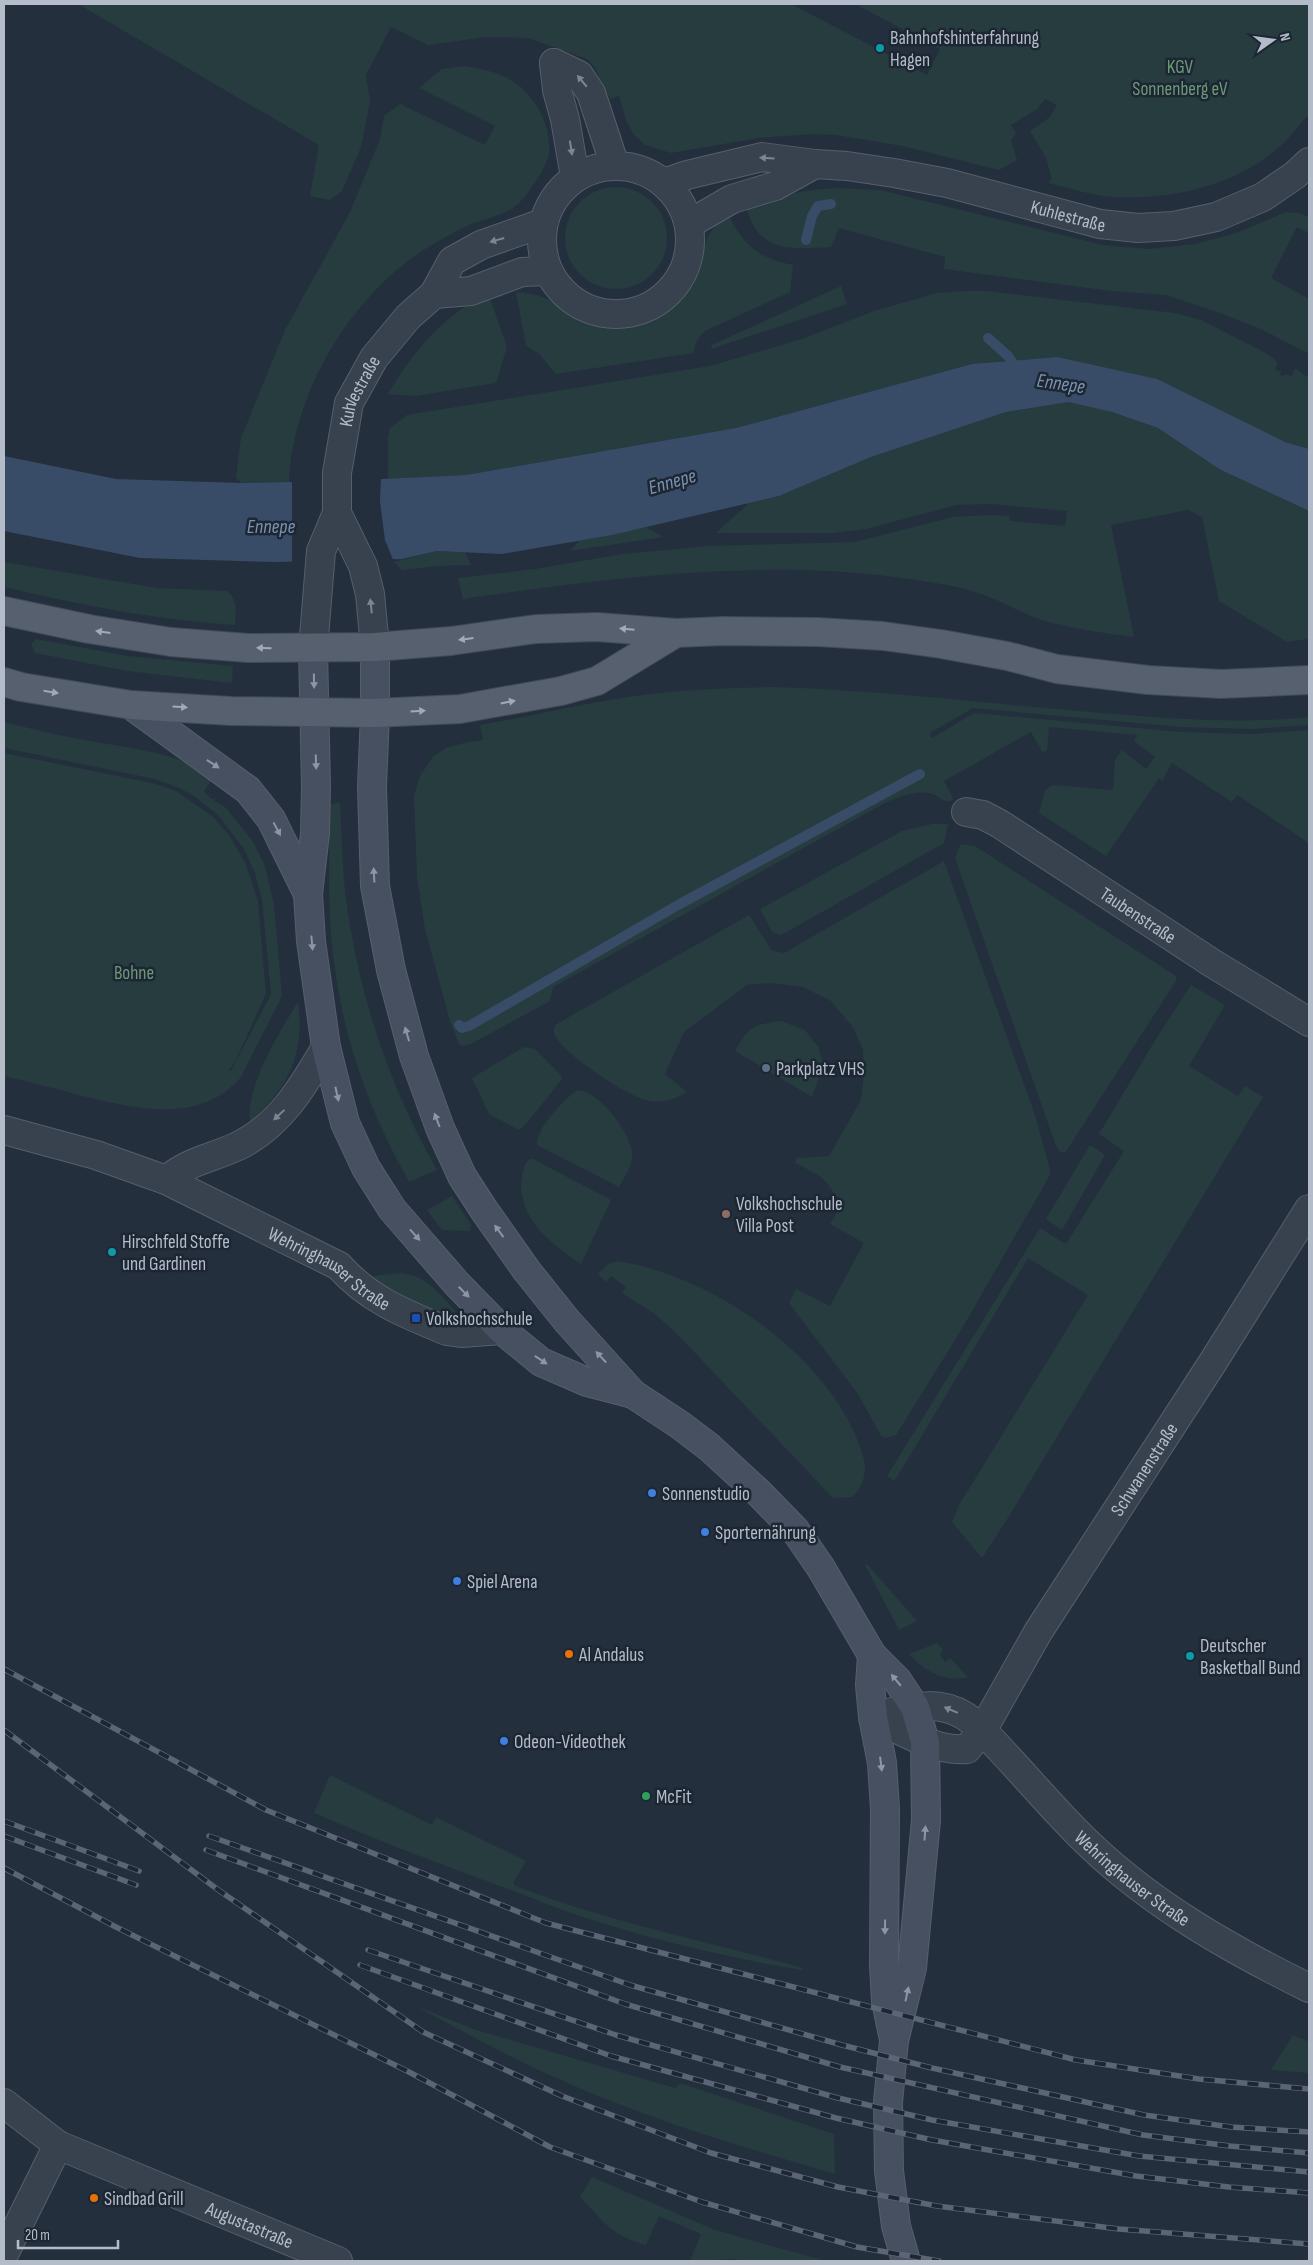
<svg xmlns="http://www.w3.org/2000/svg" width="1313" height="2265" font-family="'Sofia Sans Condensed',sans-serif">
  <rect width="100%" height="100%" fill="#242f3e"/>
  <g fill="#263c3f">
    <path d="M78,4H796L795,6L927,75L940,49L855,4H1309V114C1299,125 1290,138 1278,148C1234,187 1169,200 1112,197C1091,195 1069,188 1048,183L1052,179L1046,158L1030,131L1050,117L1057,105L1045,99L1037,109L1011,125L1016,134L1011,140L1017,160L999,170L903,146L836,135L812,134L759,138L671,153L645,145L634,135L626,120L619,96L610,99L595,68L587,59L528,38L486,37L428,45L391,27L366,75L370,101L361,147L342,191L330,200L310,196L319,145Z"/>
    <path d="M464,66C482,69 499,72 514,82C536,96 552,128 549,154C547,167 529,193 520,202C508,215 485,218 469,225C457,230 446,237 435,243C355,289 293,389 289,482L241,483L236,477L241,438L285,330L350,212L380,139L384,116L400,104L485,145L495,126L419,88L442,69Z"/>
    <circle cx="616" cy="238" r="51"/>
    <path d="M836,188L880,190L1103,245L1149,249L1195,244L1236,233L1286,212L1300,213L1309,217V233L1297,227L1271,278L1309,299V354L1261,329L1220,313L1166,295L1112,291L944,269L945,257L839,228L831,247C791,249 758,254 746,206C776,196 804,190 836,188Z"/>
    <path d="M728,215C744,245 759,259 793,265L790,292L705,331C697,338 695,343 694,353L556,374L539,354L526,346L516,292C525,293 534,294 542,297C563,304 578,322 601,324C641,329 679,313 695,273C705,248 704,232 728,215Z"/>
    <path d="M841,286L847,304L711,349L712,345Z"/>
    <path d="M964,291H986L1175,313L1201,320L1266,353L1278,362L1275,370L1281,372L1280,375L1284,376L1285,374L1292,376L1295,368L1309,378V449L1285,442L1100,367L1057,357L972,364L736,428L466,475L388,479V438L390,428L407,415L710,366L802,339L874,311L937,293Z"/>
    <path d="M489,295L507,347L496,383L415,396L388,394C410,356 446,310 489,295Z"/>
    <path d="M1068,402L1112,412L1158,428L1219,469L1309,511V639L1287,642L1219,601L1202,517L1188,510L1111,525L1134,637C1104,633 1073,629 1045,621C1028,616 1012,607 996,600C979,592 960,587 941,584C781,555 622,576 463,599L458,578L535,569L622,554L709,546L855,542L953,517L989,515L1009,516L1010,521L1065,526L1067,511L992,504L956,505L866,529L834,533H716L749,503L779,496L871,457L1006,412Z"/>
    <path d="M646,527L663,537L570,551L580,540Z"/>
    <path d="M437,551L465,552L471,565L438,566L402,570L394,562Z"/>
    <path d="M4,562L157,588L227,591C238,601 236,611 235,625C157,620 79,605 4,587Z"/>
    <path d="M36,639L128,656L233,666L232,683L127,671L35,653L31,644Z"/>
    <path d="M770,687C885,690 999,705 1113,714C1179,719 1244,724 1309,717V725L1252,729L1181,727L973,708L930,733L932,738L974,713L1181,732L1252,734L1309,730V843L1237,795L1232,802L1172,763L1162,781L1159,778L1106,856L1039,813L1045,790L1053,785L1113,790L1115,760L1122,750L1146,769L1155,757L1134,741L1137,735L1049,727L1047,751L1042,752L1031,732L944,781L953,798L951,801C943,802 940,797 933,794C917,789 897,797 883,804L553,987L550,1001L471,1044L464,1046L459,1044L450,1021L425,929L417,877L414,796L420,776L433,757L446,748L464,743L483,740L480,725C528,717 575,705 622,698C671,690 721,688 770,687Z"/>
    <path d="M4,722C32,729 61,736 90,741C133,749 177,752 214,777L204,791L211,799H215L214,801L225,807L252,840L265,866L274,905L282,996L241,1077C200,1126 131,1108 79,1095C54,1088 29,1082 4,1076V753L152,783L176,791L212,816L229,835L245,862L258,901L266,994L235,1062L229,1070L231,1071L271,994L262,900L255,873L244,849L217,814L194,796L179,788L155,779L4,748Z"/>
    <path d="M340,803C342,837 342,872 347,906C360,998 390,1088 437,1170L409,1182C366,1105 341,1033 332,945C327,898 330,851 329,804Z"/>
    <path d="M932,824H948L944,843L785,933L780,935L772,932L760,909L902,831Z"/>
    <path d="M961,844L975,846L1176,976V981L1065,1153L1060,1152L1056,1146L955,858Z"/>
    <path d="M944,861L1035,1115L1049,1166L1050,1175L960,1332L896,1435L886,1438L881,1436L858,1394L789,1303L796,1289L830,1306L864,1243L830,1224L839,1210C832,1179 821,1176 795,1163L797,1158L829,1156L861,1100L864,1074L863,1050L852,1026L831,1001L803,987L771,983L747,985L684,1032L665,1074L687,1092C675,1099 664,1103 650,1101C629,1098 565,1055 555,1036C553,1032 554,1028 555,1025L749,915L772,951L784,953Z"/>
    <path d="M1191,985L1225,1005L1189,1066L1238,1096L1245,1086L1263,1097L1006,1521L982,1558L952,1522L959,1505L1088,1295L1028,1258L902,1469L894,1481L887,1476L1040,1228L1066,1244L1124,1151L1099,1134L1154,1042Z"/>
    <path d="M298,1002C305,1054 289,1087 250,1122C245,1087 280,1031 298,1002Z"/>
    <path d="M781,1021L805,1030L819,1048L823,1066L812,1097L735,1051C749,1026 753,1025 781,1021Z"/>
    <path d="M524,1047L535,1049L560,1074L562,1079C555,1087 524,1129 519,1130L489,1114L472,1078Z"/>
    <path d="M577,1090C598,1090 629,1131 632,1151C634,1164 625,1176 619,1187L537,1145C535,1129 565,1099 577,1090Z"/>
    <path d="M1090,1145L1105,1155L1062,1230L1046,1219Z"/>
    <path d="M529,1159H533L611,1200L581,1264C553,1245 521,1222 521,1184C522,1176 523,1165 529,1159Z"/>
    <path d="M452,1196L471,1225L470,1231L442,1230L427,1210Z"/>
    <path d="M617,1261C707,1274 818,1349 855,1434C865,1459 872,1474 853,1497L833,1498L678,1335L655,1314L622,1293L626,1287L611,1276L606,1282L598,1274L608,1264Z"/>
    <path d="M400,1273C427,1275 440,1294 457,1313L447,1317L374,1284L372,1278L374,1276Z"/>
    <path d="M867,1564L917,1621L899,1630L865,1565Z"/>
    <path d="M937,1643L943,1650L940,1655L945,1662L950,1658L968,1677C946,1683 924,1671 909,1654Z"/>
    <path d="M330,1775L432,1825L436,1817L526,1861L513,1883L516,1886C608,1922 707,1941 803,1968L802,1970C729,1958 657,1941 586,1918C559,1910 534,1898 508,1889C443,1865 378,1841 314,1813Z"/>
    <path d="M416,2006L473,2029L675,2088L680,2083L834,2134L835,2174C759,2152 684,2130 611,2101C544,2075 479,2041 416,2006Z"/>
    <path d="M1293,2035L1309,2042V2073L1271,2070Z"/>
    <path d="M592,2177L715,2230L826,2261H743L735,2259L690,2261L701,2234L659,2216L646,2245C612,2236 603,2221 580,2197Z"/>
  </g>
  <path fill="#394c67" d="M1057,357L1157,379L1285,442L1309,449V511L1219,469L1158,428L1112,412L1068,402L1006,412L871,457L779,496L612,535L502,554L437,551L402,559L274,562L140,558L4,531V456L116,479L241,483L342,481L466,475L736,428L972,364Z"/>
  <path fill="#242f3e" d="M381,477L380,501L385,540L394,562L292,564V479Z"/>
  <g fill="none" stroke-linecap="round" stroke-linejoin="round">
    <g stroke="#394c67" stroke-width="10">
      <path d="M806,240L812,216L818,206L831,204"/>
      <path d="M988,338L1008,356L1018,370"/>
      <path d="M459,1025L462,1028L469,1026L678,905L920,774"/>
    </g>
    <defs>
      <g id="minor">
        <path d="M554,63L579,75L591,93L615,166"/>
        <path d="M554,63L557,90L565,119L575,177"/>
        <circle cx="616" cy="240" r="74"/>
        <path id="s1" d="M664,183L687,175L762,157L815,164L847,166L894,173L947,183L1100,224L1138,228L1174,226L1216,217L1263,197L1295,175L1309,162"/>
        <path d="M689,224L732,199L775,186L815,164"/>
        <path d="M434,294L471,291L522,272L548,271"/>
        <path d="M337,513L363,566L370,594L375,647"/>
        <path id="s2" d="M313,649L321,551L337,513V473L349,403L374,358L408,317L434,294L452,261L481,245L543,223"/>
        <path id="s3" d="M966,812L983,815L1000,824L1212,963L1309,1022"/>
        <path id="s4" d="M4,1130L96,1155L166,1180L339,1266C369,1300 406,1314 447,1331L461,1333L502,1330"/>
        <path d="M166,1180C191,1160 210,1159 238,1146C280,1126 304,1085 326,1047"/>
        <path id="s5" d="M892,1712C918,1706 940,1701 965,1716C982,1728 997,1746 1011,1761C1037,1789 1063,1820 1091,1846C1154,1906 1232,1950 1309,1988"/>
        <path id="s6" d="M873,1717C901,1730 934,1752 967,1749L982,1731L1038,1632L1213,1362L1309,1209"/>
        <path id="s7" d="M4,2103L58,2145L338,2261"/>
        <path d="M4,2254L58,2145"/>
      </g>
      <g id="secondary">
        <path d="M375,647V713L372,787L375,886L391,970L414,1056L440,1128L462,1176L484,1210L527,1271L567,1321L633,1394L680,1425L709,1447L758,1492L795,1530L821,1568L872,1655L897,1680L915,1707L925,1742L926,1820L912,1968L894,2041L888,2102L889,2171L896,2226L906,2261"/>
        <path d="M313,649L316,787L315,833L308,894L311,941L326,1047L345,1123L366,1168L392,1209L457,1284L502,1330L541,1362L587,1382L633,1394"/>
        <path d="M131,705L248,790L271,819L308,894"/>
        <path d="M872,1655L870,1685L873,1717L882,1763L885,1809L884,1965L886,2001L893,2035"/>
      </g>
      <g id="primary">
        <path d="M4,611L89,629L171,642L248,648L375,647L451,641L536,629L597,627L676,633L724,631L818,632L883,636L941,644L1007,656L1057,669L1148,680L1221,684L1309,680"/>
        <path d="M4,682L21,687L131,705L231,711L375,713L460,709L561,691L597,681L676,633"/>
      </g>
    </defs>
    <use href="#minor" stroke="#565f6c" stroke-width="30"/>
    <use href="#secondary" stroke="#565f6c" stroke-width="30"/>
    <use href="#primary" stroke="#414a57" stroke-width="30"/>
    <use href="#minor" stroke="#38414e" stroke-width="28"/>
    <use href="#secondary" stroke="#465061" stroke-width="28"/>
    <use href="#primary" stroke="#56606e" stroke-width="28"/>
    <defs>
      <g id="rail">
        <path d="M4,1669L266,1810L546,1923L1076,2060L1199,2079L1309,2089"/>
        <path d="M4,1730L217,1889L423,2032L562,2096L711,2153L838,2187L937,2206L1119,2229L1309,2244"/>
        <path d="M4,1821L139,1871"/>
        <path d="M4,1836L136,1885"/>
        <path d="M209,1836L630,1985L842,2045L932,2068L1144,2115L1231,2127L1309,2132"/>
        <path d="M206,1850L625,2004L840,2067L1143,2135L1230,2146L1309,2153"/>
        <path d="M4,1868L114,1926L409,2072L550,2147L702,2202L857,2247L939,2261"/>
        <path d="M368,1950L616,2035L838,2098L932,2120L1139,2156L1309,2172"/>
        <path d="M360,1965L611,2056L836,2118L932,2140L1136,2176L1229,2187L1309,2193"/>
      </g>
    </defs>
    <use href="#rail" stroke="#5a6575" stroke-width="5.5"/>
    <use href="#rail" stroke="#1d2633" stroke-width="4" stroke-dasharray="11" stroke-linecap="butt"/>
  </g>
  <defs><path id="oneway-solid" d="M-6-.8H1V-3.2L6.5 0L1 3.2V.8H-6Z" transform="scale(1.25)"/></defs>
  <g fill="#7c8592">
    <use href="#oneway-solid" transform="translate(582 81) rotate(-130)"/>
    <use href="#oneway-solid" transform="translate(571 148) rotate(81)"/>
    <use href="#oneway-solid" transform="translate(767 158) rotate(-177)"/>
    <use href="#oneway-solid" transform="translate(497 240) rotate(164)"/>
    <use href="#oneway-solid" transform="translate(371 606) rotate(-96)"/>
    <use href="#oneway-solid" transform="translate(279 1115) rotate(137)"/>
    <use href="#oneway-solid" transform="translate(951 1710) rotate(-157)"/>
  </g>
  <g fill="#a1aab7">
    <use href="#oneway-solid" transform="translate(627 629) rotate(-175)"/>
    <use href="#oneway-solid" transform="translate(103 632) rotate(-172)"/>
    <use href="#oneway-solid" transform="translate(466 639) rotate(173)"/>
    <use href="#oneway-solid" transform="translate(264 648) rotate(-179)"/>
    <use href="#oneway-solid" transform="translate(51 692) rotate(9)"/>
    <use href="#oneway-solid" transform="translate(508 702) rotate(-11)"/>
    <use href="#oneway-solid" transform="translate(180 707) rotate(4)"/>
    <use href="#oneway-solid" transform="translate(418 711) rotate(-3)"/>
  </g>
  <g fill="#8e96a5">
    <use href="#oneway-solid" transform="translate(314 681) rotate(89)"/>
    <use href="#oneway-solid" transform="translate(316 762) rotate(88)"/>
    <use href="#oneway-solid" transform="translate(213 764) rotate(34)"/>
    <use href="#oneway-solid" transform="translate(277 829) rotate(62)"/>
    <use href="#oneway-solid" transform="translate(374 875) rotate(-93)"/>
    <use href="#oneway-solid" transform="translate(312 943) rotate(85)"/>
    <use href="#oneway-solid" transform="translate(407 1034) rotate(-106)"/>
    <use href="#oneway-solid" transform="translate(337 1094) rotate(77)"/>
    <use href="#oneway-solid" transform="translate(437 1120) rotate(-111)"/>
    <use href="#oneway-solid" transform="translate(499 1231) rotate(-126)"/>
    <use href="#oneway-solid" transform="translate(415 1235) rotate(48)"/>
    <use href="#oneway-solid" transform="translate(464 1292) rotate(45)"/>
    <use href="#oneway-solid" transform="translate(601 1357) rotate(-133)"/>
    <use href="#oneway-solid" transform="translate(541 1360) rotate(34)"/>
    <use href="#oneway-solid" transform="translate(896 1680) rotate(-130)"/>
    <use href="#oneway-solid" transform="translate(881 1764) rotate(83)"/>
    <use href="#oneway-solid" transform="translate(925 1833) rotate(-86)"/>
    <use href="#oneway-solid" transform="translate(885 1927) rotate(91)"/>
    <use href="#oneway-solid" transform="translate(907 1994) rotate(-78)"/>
  </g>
  <g fill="#0f9aa8" stroke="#1d2633" stroke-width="2">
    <circle cx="880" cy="48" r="5"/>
    <circle cx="112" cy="1252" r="5"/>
    <circle cx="1190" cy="1656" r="5"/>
  </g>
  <circle fill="#5c6f8a" stroke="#1d2633" stroke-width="2" cx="766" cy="1068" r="5"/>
  <circle fill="#8d6e63" stroke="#1d2633" stroke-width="2" cx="726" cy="1214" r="5"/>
  <rect fill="#1a4fb4" stroke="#1d2633" stroke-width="2" x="411" y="1313" width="10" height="10" rx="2.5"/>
  <g fill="#3f7fe0" stroke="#1d2633" stroke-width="2">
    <circle cx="652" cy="1493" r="5"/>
    <circle cx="705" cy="1532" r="5"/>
    <circle cx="457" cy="1581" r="5"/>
    <circle cx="504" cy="1741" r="5"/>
  </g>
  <g fill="#e8710a" stroke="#1d2633" stroke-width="2">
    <circle cx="569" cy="1654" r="5"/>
    <circle cx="94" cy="2198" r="5"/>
  </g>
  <circle fill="#2e9e5b" stroke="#1d2633" stroke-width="2" cx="646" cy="1796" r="5"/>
  <g text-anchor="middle" stroke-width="5" stroke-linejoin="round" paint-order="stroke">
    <g font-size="19" fill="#b4bcc9" stroke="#1d2633" text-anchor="start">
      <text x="890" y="44">Bahnhofshinterfahrung<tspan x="890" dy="22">Hagen</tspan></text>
      <text x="776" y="1075">Parkplatz VHS</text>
      <text x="736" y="1210">Volkshochschule<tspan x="736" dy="22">Villa Post</tspan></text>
      <text x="122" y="1248">Hirschfeld Stoffe<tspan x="122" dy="22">und Gardinen</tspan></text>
      <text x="426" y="1325">Volkshochschule</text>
      <text x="662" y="1500">Sonnenstudio</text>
      <text x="715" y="1539">Sporternährung</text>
      <text x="467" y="1588">Spiel Arena</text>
      <text x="1200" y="1652">Deutscher<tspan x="1200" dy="22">Basketball Bund</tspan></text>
      <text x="579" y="1661">Al Andalus</text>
      <text x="514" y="1748">Odeon-Videothek</text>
      <text x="656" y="1803">McFit</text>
      <text x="104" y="2205">Sindbad Grill</text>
    </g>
    <g font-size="19" fill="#6b9a76" stroke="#1d2633">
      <text x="1180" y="73">KGV<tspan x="1180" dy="22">Sonnenberg eV</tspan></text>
      <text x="134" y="979">Bohne</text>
    </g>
    <g font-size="19" fill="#b4bcc9" stroke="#1d2633">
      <text dy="7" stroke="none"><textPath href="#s1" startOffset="414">Kuhlestraße</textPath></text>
      <text dy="7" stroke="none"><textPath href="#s2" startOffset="265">Kuhlestraße</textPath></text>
      <text dy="7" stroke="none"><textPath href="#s3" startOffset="202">Taubenstraße</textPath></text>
      <text dy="7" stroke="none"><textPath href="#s4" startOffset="356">Wehringhauser Straße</textPath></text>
      <text dy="7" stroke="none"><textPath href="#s6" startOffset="432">Schwanenstraße</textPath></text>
      <text dy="7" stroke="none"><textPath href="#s5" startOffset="309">Wehringhauser Straße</textPath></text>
      <text dy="7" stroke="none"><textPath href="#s7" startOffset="276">Augustastraße</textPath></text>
    </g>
    <g font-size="20" font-style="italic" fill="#7c92b1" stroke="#1d2633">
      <text transform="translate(1061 383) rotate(8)" y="7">Ennepe</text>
      <text transform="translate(672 481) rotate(-16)" y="7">Ennepe</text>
      <text x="271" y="533">Ennepe</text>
    </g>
  </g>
  <rect width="1313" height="2265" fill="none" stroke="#b4bcc9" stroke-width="10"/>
  <g transform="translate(1273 40) rotate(76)" stroke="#1d2633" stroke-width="4" paint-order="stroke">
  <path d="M0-4L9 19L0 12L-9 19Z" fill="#b4bcc9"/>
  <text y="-8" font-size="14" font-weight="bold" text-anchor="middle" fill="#b4bcc9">N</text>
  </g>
  <path d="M18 2240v8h100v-8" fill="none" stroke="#b4bcc9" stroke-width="2.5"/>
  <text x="25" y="2240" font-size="15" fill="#b4bcc9" stroke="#1d2633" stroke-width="4" paint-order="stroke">20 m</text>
</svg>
